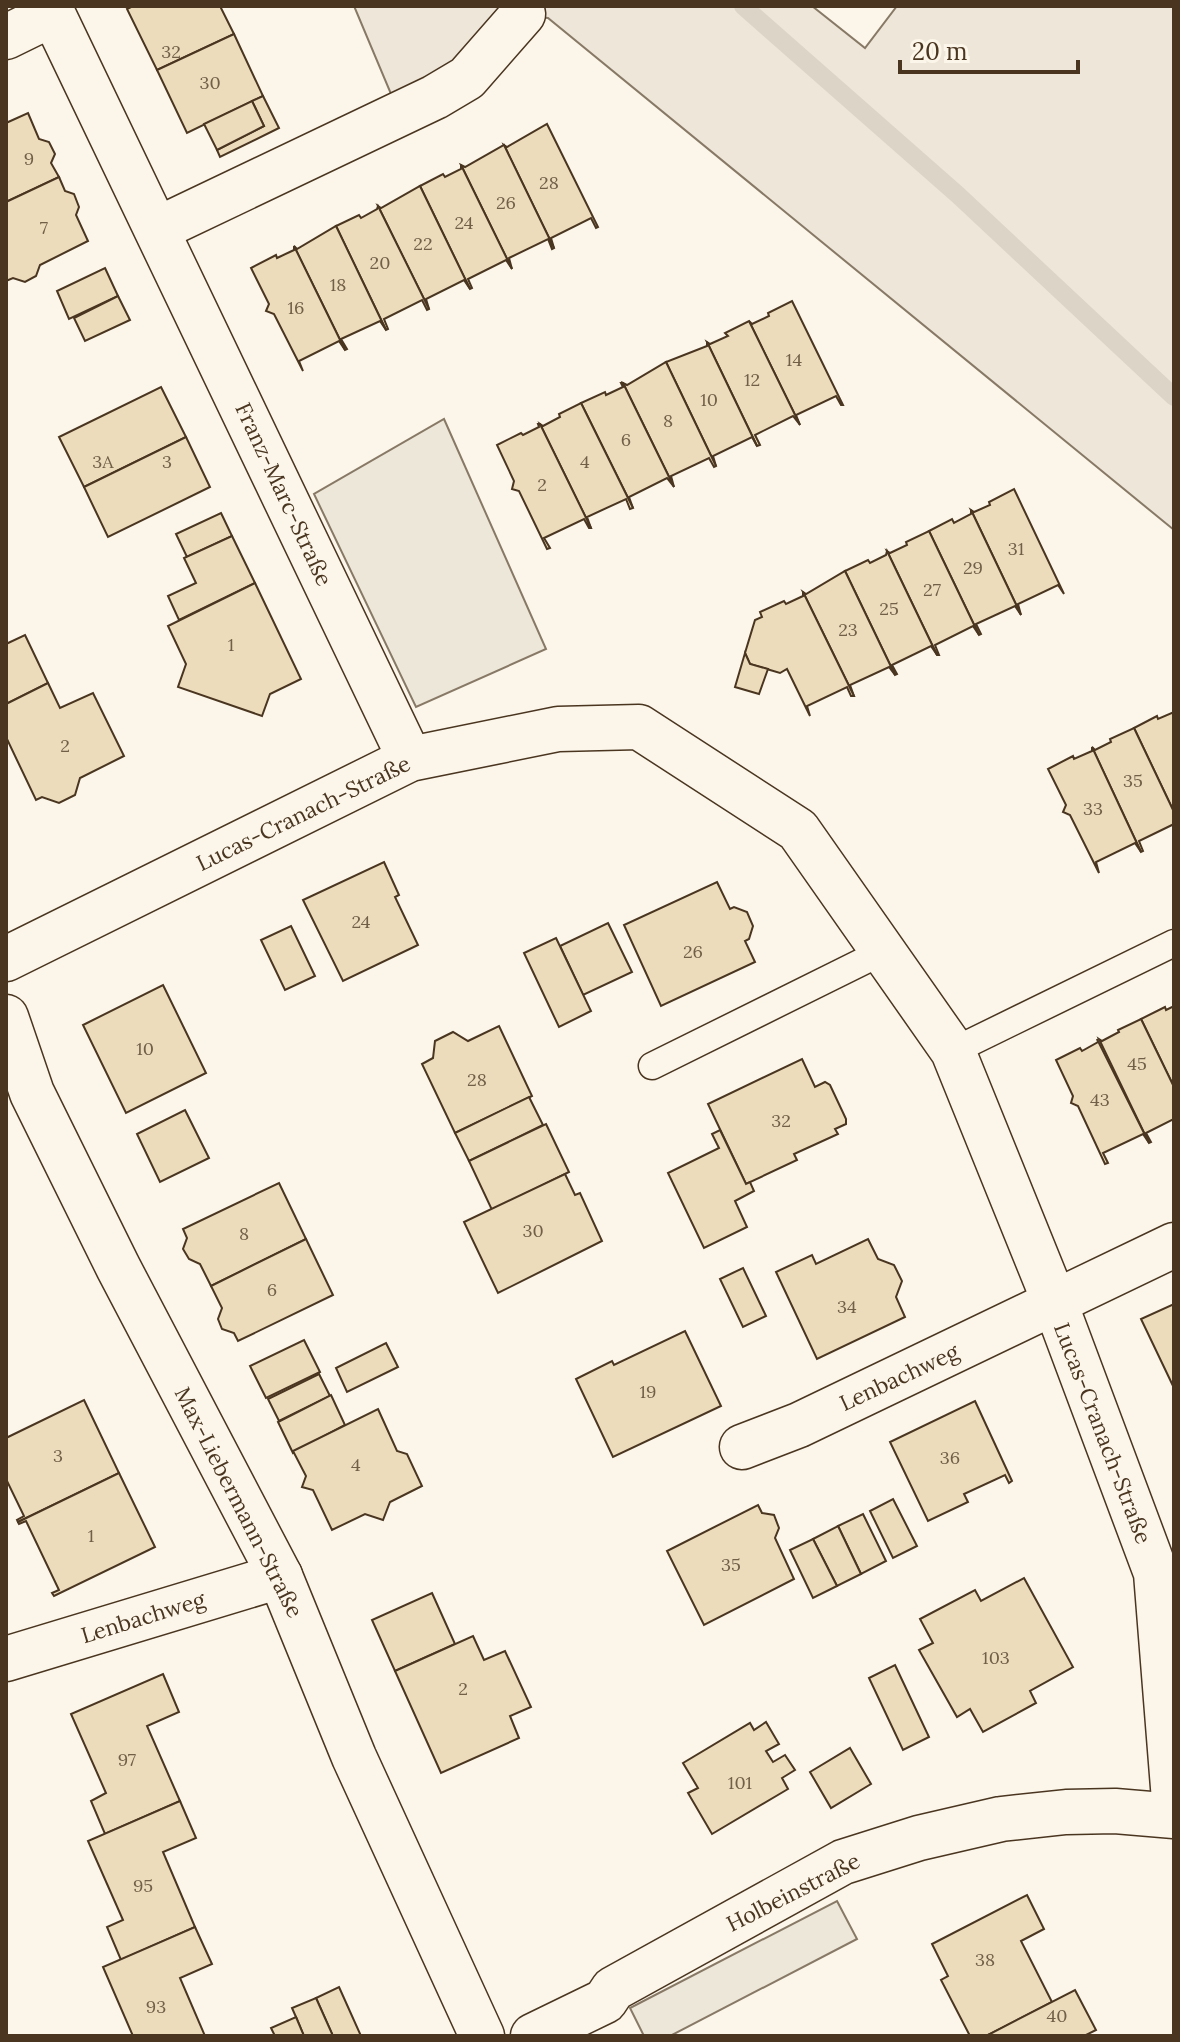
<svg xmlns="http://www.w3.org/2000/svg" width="1180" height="2042" font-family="Lora,serif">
  <rect width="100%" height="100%" fill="#fbf6e9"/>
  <g fill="#ede6d9" stroke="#887966" stroke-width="2">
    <path d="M354,6H507L445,70L391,94Z"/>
    <path d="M543,6H812L865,48L897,6H1174V530L548,18L535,17Z"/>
  </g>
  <g fill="#ede7d9" stroke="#887966" stroke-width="2">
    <path d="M444,419L546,649L416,707L314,494Z"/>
    <path d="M837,1901L857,1939L670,2036H644L630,2008Z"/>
  </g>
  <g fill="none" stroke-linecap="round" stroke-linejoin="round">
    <path stroke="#dcd4c6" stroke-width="18" d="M743,6L958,195L1174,397"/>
  </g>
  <g fill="#ecdcbc" stroke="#4a3520" stroke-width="2">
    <path d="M133,6H220L234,34L157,70L127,9Z"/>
    <path d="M234,34L263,96L187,133L157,70Z"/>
    <path d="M263,96L279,128L220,157L217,150L264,126L252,101Z"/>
    <path d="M252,101L264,126L217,150L204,124Z"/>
    <path d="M28,113L39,139L49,142L55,154L51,163L59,177L6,202V123Z"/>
    <path d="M547,124L598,227L596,228L591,218L551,238L554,248L504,145L507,147Z"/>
    <path d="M504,145L554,248L552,249L548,239L509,258L512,269L461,165L465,167Z"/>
    <path d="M461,165L512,269L506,260L468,279L472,288L470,289L420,186L443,174L445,177L461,169Z"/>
    <path d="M59,177L65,191L74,194L79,207L76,215L88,241L40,265L36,276L25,282L13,278L6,281V202Z"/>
    <path d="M420,186L470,289L464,280L426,299L429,309L378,206L381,208Z"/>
    <path d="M378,206L429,309L427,310L422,300L384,319L388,329L386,330L336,226L359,215L361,218L377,209Z"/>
    <path d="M336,226L386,330L380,321L341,339L347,349L345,350L294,246L297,249Z"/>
    <path d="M294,246L345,350L339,341L299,361L303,371L274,314L266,311L269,304L251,268L276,255L277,258L294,250Z"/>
    <path d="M105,268L118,296L69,319L57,291Z"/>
    <path d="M118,296L130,320L85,341L74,318Z"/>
    <path d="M792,301L843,405H841L836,396L796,415L800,425L749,321L752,324L769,316L768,313Z"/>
    <path d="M749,321L800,425L793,416L755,435L760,445L757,446L707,342L710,344L728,336L725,333Z"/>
    <path d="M707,342L757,446L752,437L713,456L716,466L666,362L707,346Z"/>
    <path d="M666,362L716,466L714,467L709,458L671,476L674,487L623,383L627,385Z"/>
    <path d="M621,383H623L674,487L667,478L629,497L633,508L581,403L605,392L606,395L623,387Z"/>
    <path d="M161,387L186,437L84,487L59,437Z"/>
    <path d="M581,403L633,508L630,509L626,499L587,517L591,528L540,424L543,426L560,417L559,414Z"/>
    <path d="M538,424H540L591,528H589L584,519L544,538L550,548L547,549L519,491L512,489L514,481L497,445L521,433L523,435L539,427Z"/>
    <path d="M186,437L210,487L108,537L84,487Z"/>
    <path d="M1014,489L1064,594L1058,585L1018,604L1021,615L971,510L974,512L990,505L989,502Z"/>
    <path d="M971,510L1021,615L1015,606L976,624L981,634L979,635L929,531L952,519L954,523L971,514Z"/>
    <path d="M221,513L232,536L187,557L176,534Z"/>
    <path d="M929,531L979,635L973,626L935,645L939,655H937L887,551L890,553L907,545L906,542Z"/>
    <path d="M232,536L255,583L179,620L168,596L196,583L184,558Z"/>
    <path d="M887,551L937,655L931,646L892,665L897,674L895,675L845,571L868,560L870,563L886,555Z"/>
    <path d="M845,571L895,675L889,667L850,685L854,696L803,592L806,594Z"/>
    <path d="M255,583L301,679L270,694L262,716L178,687L186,664L168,626Z"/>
    <path d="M803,592L854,696H851L847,687L807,706L810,716L787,669L780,673L750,664L745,653L755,620L762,617L760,612L784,601L786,604L803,596Z"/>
    <path d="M25,635L48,683L6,704V644Z"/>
    <path d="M745,653L750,664L768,669L759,694L735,687Z"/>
    <path d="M48,683L60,708L93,693L124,756L80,778L75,795L59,803L42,797L36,800L6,737V704Z"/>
    <path d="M1174,712V812L1134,728L1157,716L1158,719Z"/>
    <path d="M1134,728L1174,812V824L1139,841L1143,851L1141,852L1092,747L1095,750L1111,742L1110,739Z"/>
    <path d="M1092,747L1141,852L1135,843L1096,862L1099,873L1070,815L1063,812L1066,805L1048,769L1073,756L1074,759L1092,751Z"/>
    <path d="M384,862L399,895L395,897L418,945L343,981L303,900Z"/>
    <path d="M717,882L730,909L734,907L747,912L753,926L749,939L745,941L755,962L661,1006L624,925Z"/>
    <path d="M608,923L632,972L583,995L560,946Z"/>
    <path d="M291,926L315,976L285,990L261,940Z"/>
    <path d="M556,938L591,1011L559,1027L524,953Z"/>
    <path d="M163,985L206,1073L126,1113L83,1025Z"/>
    <path d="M1174,1006V1087L1141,1019L1165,1007L1166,1010Z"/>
    <path d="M1141,1019L1174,1087V1119L1146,1133L1151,1142L1149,1143L1099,1039L1102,1041L1119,1032L1118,1030Z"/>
    <path d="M499,1026L532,1096L455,1133L422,1064L433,1058L435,1041L453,1032L468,1041Z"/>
    <path d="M1097,1039L1149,1143L1143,1134L1103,1153L1108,1163L1105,1164L1078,1106L1071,1103L1073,1096L1056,1060L1080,1048L1082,1051L1098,1042Z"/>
    <path d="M802,1059L815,1087L825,1082L830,1085L846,1119V1124L835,1129L838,1134L794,1154L797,1160L746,1184L708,1104Z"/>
    <path d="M529,1097L543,1125L469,1161L455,1133Z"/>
    <path d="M185,1110L209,1158L160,1182L137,1134Z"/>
    <path d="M546,1124L569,1172L492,1210L469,1161Z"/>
    <path d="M720,1130L746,1184L750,1182L754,1191L735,1201L747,1227L704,1248L668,1173L719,1148L712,1134Z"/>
    <path d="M565,1174L575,1195L580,1193L602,1241L498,1293L464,1222Z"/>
    <path d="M279,1183L306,1239L211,1286L200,1264L189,1259L183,1249L187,1238L183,1229Z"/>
    <path d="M306,1239L333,1295L238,1341L234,1333L222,1329L218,1319L222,1308L211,1286Z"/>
    <path d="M868,1239L878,1259L894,1265L902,1281L896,1297L905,1317L817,1359L776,1272L812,1255L816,1264Z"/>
    <path d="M743,1268L766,1316L743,1327L720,1279Z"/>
    <path d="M1174,1304V1388L1141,1319Z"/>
    <path d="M685,1331L721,1406L613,1457L576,1379L612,1361L614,1365Z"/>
    <path d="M304,1340L320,1372L266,1398L250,1366Z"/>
    <path d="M386,1343L398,1367L347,1392L336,1368Z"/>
    <path d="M319,1374L330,1396L279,1421L268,1399Z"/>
    <path d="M331,1395L345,1425L293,1453L278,1422Z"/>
    <path d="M84,1400L119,1473L18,1522L17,1520L24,1516L6,1479V1438Z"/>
    <path d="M975,1401L1012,1481L1009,1483L1005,1475L964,1494L968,1502L928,1521L890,1442Z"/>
    <path d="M378,1409L397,1451L407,1454L422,1486L390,1502L383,1520L365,1514L332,1530L313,1490L302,1487L306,1476L293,1451Z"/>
    <path d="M119,1473L155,1547L54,1596L52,1593L59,1590L26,1521L19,1524L18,1522Z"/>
    <path d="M893,1499L917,1546L893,1558L870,1511Z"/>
    <path d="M758,1505L762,1513L774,1515L779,1528L775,1538L794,1579L704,1625L667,1551Z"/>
    <path d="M863,1514L886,1561L861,1574L838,1526Z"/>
    <path d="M838,1526L861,1574L837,1586L813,1539Z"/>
    <path d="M813,1539L837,1586L813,1598L790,1550Z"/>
    <path d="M1024,1578L1073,1667L1030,1691L1036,1703L983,1732L970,1709L957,1717L919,1650L933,1643L920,1619L975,1590L981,1601Z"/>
    <path d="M432,1593L455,1644L395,1671L372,1620Z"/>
    <path d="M473,1636L484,1660L505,1651L531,1707L510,1716L519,1738L441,1773L395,1671Z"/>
    <path d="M895,1665L929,1737L903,1750L869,1678Z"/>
    <path d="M163,1674L179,1712L147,1726L180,1801L105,1834L91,1801L106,1793L71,1714Z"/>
    <path d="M766,1722L779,1744L766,1751L773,1762L785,1755L795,1770L782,1778L788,1789L712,1834L688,1793L698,1788L683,1763L750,1723L754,1730Z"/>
    <path d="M850,1748L871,1784L831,1808L810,1772Z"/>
    <path d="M180,1801L196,1838L163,1852L195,1927L121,1960L107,1927L123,1920L88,1841Z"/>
    <path d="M1027,1895L1044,1929L1021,1941L1052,2002L986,2036H970L941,1980L948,1976L932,1944Z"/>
    <path d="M195,1927L212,1964L180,1978L205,2036H133L103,1967Z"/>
    <path d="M339,1987L361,2036H333L316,1998Z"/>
    <path d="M1075,1990L1096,2030L1084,2036H986Z"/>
    <path d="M316,1998L333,2036H304L296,2017L292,2008Z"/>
    <path d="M296,2017L304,2036H275L271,2028Z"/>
  </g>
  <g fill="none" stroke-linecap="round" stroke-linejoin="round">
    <defs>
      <g id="service">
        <path d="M953,1051L1174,943"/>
        <path d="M652,1066L884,951"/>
      </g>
      <g id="minor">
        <path d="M6,37L53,14L410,759"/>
        <path d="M158,229L435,97L467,78L523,14"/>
        <path d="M6,959L410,759L558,729L639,727L798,830L953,1051L1055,1303L1156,1573L1174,1800"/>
        <path d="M6,1017L32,1093L118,1267L280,1576L354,1757L482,2036"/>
        <path d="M742,1447L799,1425L1174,1245"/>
        <path d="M6,1659L280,1576"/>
        <path d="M533,2036L605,2001L613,1989L843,1862L919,1838L1001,1819L1066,1812L1115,1811L1174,1816"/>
      </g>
    </defs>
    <use href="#service" stroke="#4a3520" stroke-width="29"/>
    <use href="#minor" stroke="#4a3520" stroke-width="47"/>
    <use href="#service" stroke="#fbf6e9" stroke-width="26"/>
    <use href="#minor" stroke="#fbf6e9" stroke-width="44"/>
  </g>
  <g text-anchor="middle" stroke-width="6" stroke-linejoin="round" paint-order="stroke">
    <g font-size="18" fill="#725f47">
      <text x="171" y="58">32</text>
      <text x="210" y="89">30</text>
      <text x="29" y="165">9</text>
      <text x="549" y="189">28</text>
      <text x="506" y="209">26</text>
      <text x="464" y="229">24</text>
      <text x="44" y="234">7</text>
      <text x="423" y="250">22</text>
      <text x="380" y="269">20</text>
      <text x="338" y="291">18</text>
      <text x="296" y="314">16</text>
      <text x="794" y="366">14</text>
      <text x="752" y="386">12</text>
      <text x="709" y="406">10</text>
      <text x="668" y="427">8</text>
      <text x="626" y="446">6</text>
      <text x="103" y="468">3A</text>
      <text x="167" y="468">3</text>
      <text x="585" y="468">4</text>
      <text x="542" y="491">2</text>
      <text x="1016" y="555">31</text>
      <text x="973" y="574">29</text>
      <text x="932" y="596">27</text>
      <text x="889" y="615">25</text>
      <text x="848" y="636">23</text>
      <text x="231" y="651">1</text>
      <text x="65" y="752">2</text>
      <text x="1133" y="787">35</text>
      <text x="1093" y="815">33</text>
      <text x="361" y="928">24</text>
      <text x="693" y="958">26</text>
      <text x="145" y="1055">10</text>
      <text x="1137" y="1070">45</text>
      <text x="477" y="1086">28</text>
      <text x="1100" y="1106">43</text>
      <text x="781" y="1127">32</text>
      <text x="533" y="1237">30</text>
      <text x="244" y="1240">8</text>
      <text x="272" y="1296">6</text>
      <text x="847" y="1313">34</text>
      <text x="648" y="1398">19</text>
      <text x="58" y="1462">3</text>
      <text x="950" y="1464">36</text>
      <text x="356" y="1471">4</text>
      <text x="91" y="1542">1</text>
      <text x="731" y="1571">35</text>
      <text x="996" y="1664">103</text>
      <text x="463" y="1695">2</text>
      <text x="127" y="1766">97</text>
      <text x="740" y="1789">101</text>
      <text x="143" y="1892">95</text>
      <text x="985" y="1966">38</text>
      <text x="156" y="2013">93</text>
      <text x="1057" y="2022">40</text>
    </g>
    <g font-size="22" fill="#4a3520" stroke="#fbf6e9">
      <text transform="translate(284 494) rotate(65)" y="8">Franz-Marc-Straße</text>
      <text transform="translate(303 813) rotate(-26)" y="8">Lucas-Cranach-Straße</text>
      <text transform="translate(899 1377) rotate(-25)" y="8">Lenbachweg</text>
      <text transform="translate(1103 1433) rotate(69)" y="8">Lucas-Cranach-Straße</text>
      <text transform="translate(239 1502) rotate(63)" y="8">Max-Liebermann-Straße</text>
      <text transform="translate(143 1617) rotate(-17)" y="8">Lenbachweg</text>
      <text transform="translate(793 1892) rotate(-27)" y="8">Holbeinstraße</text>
    </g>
  </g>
  <rect width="1180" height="2042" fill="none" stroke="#4a3520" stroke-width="16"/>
  <path d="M900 60v12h178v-12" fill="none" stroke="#4a3520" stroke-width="4"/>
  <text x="912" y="60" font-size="24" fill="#4a3520" stroke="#fbf6e9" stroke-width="6" paint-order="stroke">20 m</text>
</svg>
